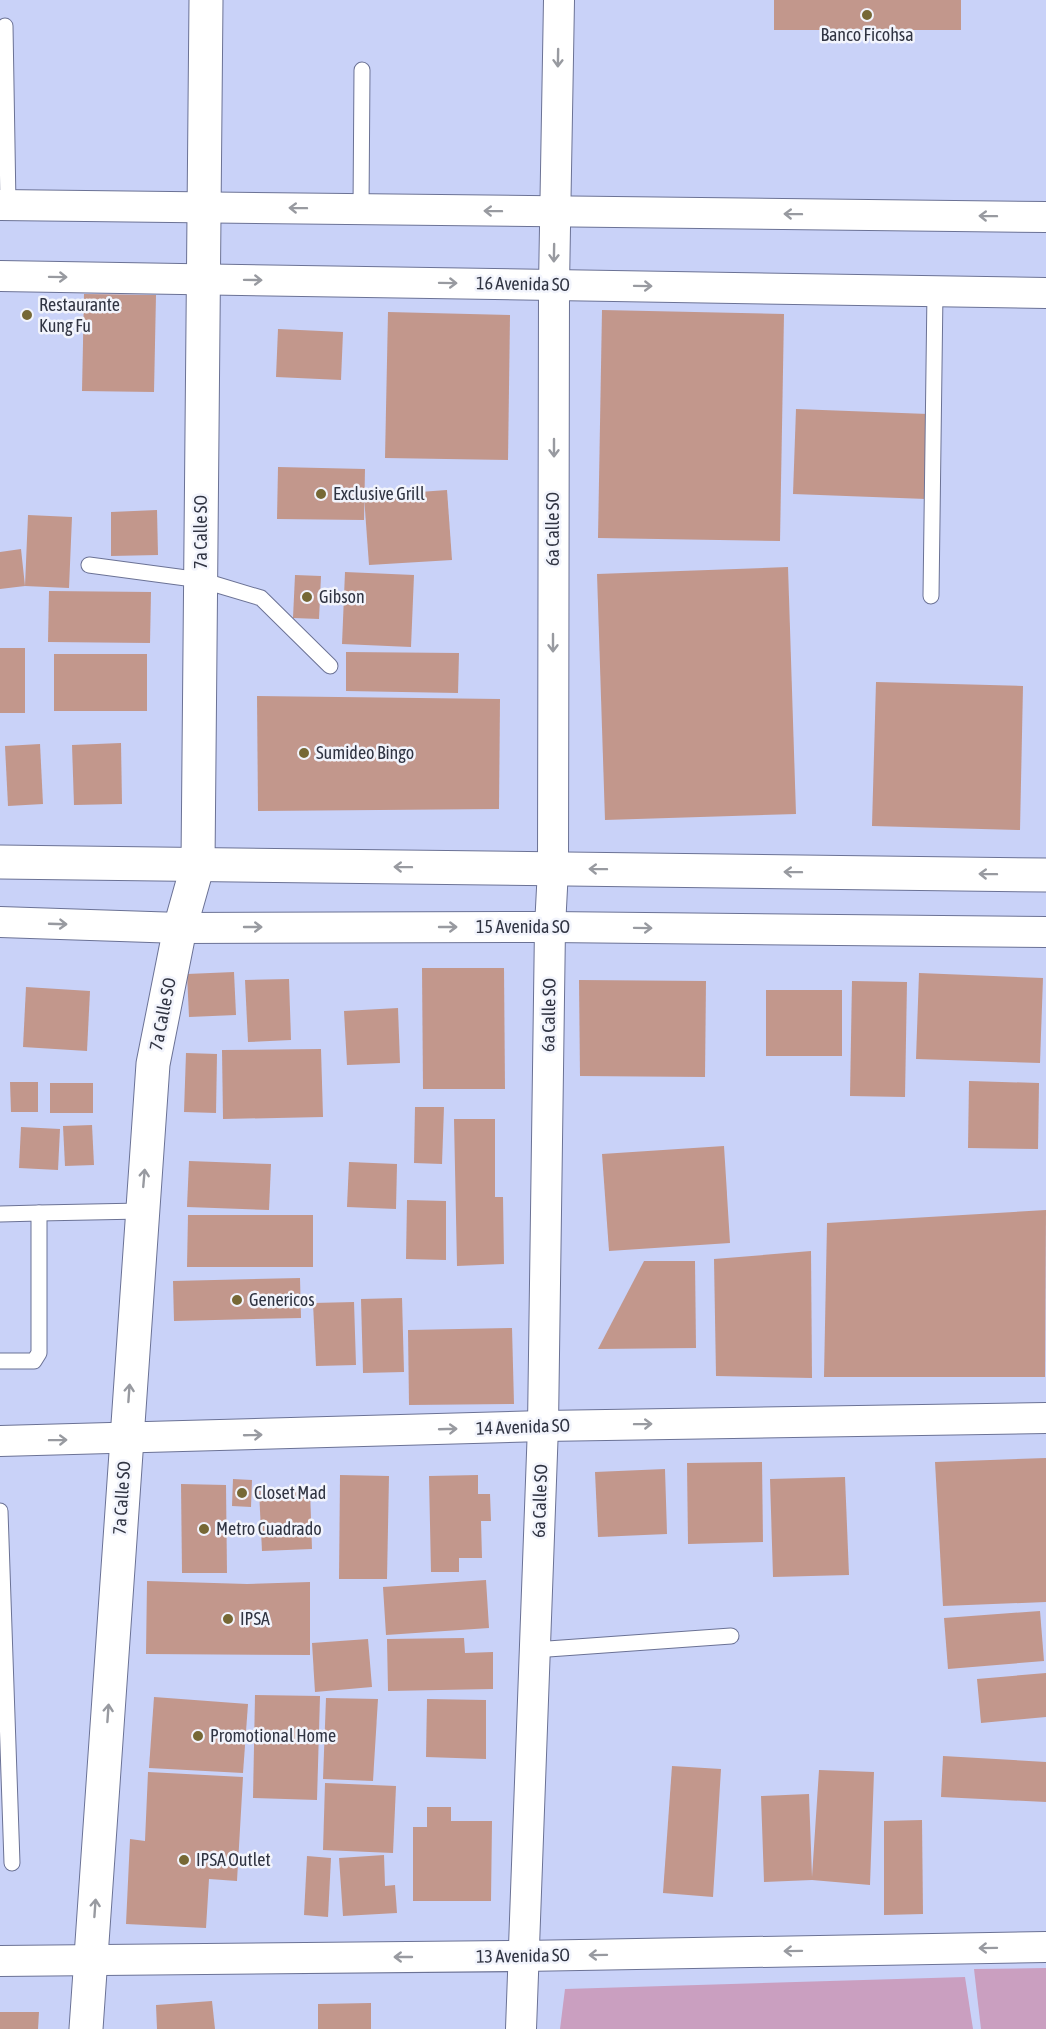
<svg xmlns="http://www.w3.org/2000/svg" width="1046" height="2029" font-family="'Asap Condensed',sans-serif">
  <rect width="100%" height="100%" fill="#c9d2f8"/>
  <g fill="#ca9fc0">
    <path d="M1046,1968V2029H981L974,1969Z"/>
    <path d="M965,1977L973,2029H560L565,1989Z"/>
  </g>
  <g fill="#c2978c">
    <rect x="774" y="0" width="187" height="30"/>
    <path d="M84,294L156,295L154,392L82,391Z"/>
    <path d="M602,310L784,314L780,541L598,538Z"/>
    <path d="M388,312L510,315L508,460L385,458Z"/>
    <path d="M278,329L343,332L341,380L276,377Z"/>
    <path d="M796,409L928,414L926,499L793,494Z"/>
    <path d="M278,467L365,469L364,520L277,519Z"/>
    <path d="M447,490L452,560L369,565L364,496Z"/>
    <path d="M157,510L158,555L111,556V512Z"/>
    <path d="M28,515L72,517L69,588L25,586L0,589V552L21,549L25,586Z"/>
    <path d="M788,567L796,814L605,820L597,574Z"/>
    <path d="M345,572L414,575L411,647L342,644Z"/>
    <path d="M295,575L321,576L319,619L293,618Z"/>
    <path d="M49,591L151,592L150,643L48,642Z"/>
    <rect x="0" y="648" width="25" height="65"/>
    <path d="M346,652L459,653L458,693L346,691Z"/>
    <rect x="54" y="654" width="93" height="57"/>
    <path d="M876,682L1023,686L1020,830L872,826Z"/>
    <path d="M257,696L500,699L499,809L258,811Z"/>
    <path d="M121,743L122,804L74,805L72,745Z"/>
    <path d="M40,744L43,804L8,806L5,746Z"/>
    <path d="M422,968H504L505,1089H423Z"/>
    <path d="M234,972L236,1015L189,1017L187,974Z"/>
    <path d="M919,973L1043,978L1040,1063L916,1059Z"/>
    <path d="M289,979L291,1040L248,1042L245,980Z"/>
    <path d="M579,980L706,981L705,1077L580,1076Z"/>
    <path d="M852,981L907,982L905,1097L850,1096Z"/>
    <path d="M26,987L90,991L87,1051L23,1047Z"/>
    <rect x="766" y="990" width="76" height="66"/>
    <path d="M398,1008L400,1063L347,1065L344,1011Z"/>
    <path d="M321,1049L323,1117L223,1119L222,1050Z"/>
    <path d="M186,1053L217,1054L216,1113L184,1112Z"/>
    <path d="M969,1081L1039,1083L1038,1149L968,1148Z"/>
    <path d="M10,1082H38V1112H11Z"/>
    <rect x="50" y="1083" width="43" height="30"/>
    <path d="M415,1107H444L442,1164L414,1163Z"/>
    <path d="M454,1119H495V1197H503L504,1264L457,1266Z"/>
    <path d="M92,1125L94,1165L65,1166L63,1126Z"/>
    <path d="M21,1127L60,1129L58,1170L19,1168Z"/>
    <path d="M724,1146L730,1243L609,1251L602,1154Z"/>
    <path d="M189,1161L271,1164L269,1210L187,1207Z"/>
    <path d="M349,1162L397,1164L396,1209L347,1207Z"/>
    <path d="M407,1200L446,1201V1260L406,1259Z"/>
    <path d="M1046,1210L1045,1377H824L827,1223Z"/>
    <path d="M188,1215H313V1267H187Z"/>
    <path d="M811,1251L812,1378L716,1376L714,1259Z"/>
    <path d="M644,1261H695L696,1348L598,1349Z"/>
    <path d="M300,1278L301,1318L174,1321L173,1281Z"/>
    <path d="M402,1298L404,1372L363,1373L361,1299Z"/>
    <path d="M354,1302L356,1365L316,1366L313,1303Z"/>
    <path d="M512,1328L514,1404L409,1405L408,1330Z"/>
    <path d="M1046,1458V1602L943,1606L935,1462Z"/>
    <path d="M762,1462L763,1542L688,1544L687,1463Z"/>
    <path d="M665,1469L667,1534L598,1537L595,1472Z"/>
    <path d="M340,1475L389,1476L387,1579H339Z"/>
    <path d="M478,1475V1494H490L491,1521H481L482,1558H459V1572H431L429,1476Z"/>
    <path d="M845,1477L849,1575L773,1577L770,1479Z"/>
    <path d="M233,1479L252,1480L251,1507L232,1506Z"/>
    <path d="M181,1484L226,1485L227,1573H182Z"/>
    <path d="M310,1489L312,1549L262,1551L259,1491Z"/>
    <path d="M486,1580L489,1628L386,1635L383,1587Z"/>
    <path d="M147,1581L247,1584L310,1582V1655L146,1654Z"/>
    <path d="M1040,1611L1044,1661L948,1669L944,1618Z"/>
    <path d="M464,1638L465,1653L493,1652V1689L388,1691L387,1639Z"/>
    <path d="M368,1639L372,1687L315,1692L312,1643Z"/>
    <path d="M1046,1673V1717L981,1723L977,1679Z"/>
    <path d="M255,1695L320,1696L317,1800L253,1798Z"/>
    <path d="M154,1697L248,1704L243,1773L149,1768Z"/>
    <path d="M326,1698L378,1699L373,1781L323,1779Z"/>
    <path d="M427,1699L486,1700V1759L426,1757Z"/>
    <path d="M943,1756L1046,1762V1802L941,1797Z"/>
    <path d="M672,1766L721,1769L713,1897L663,1893Z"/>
    <path d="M819,1770L874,1772L870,1885L812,1880L764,1882L761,1796L809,1794L812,1877Z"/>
    <path d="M148,1772L243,1777L237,1881L209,1879L206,1928L126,1924L130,1839L145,1841Z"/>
    <path d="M325,1783L396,1786L393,1853L323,1850Z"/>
    <path d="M427,1807H451V1821H492L491,1901H413V1827H427Z"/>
    <path d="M922,1820L923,1914L884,1915V1821Z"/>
    <path d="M384,1855L385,1886L395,1885L397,1913L343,1916L339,1858Z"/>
    <path d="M307,1856L331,1858L328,1917L304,1915Z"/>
    <path d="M212,2001L215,2029H157L156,2005Z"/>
    <path d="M371,2003V2029H318V2004Z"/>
    <path d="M0,2012H39L38,2029H0Z"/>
  </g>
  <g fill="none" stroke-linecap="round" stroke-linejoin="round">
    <defs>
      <g id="service">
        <path d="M5,26L8,205"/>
        <path d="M361,209L362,70"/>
        <path d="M89,565L201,580L261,598L330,666"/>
        <path d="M931,596L935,291"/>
        <path d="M39,1213L142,1211"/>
        <path d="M0,1214L39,1213V1353L34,1361H0"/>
        <path d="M0,1511L12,1863"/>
        <path d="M534,1650L731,1636"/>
      </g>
      <g id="minor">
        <path d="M0,205L1046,217"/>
        <path d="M0,276L1046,293"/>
        <path d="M0,922L180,928L550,927L1046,932"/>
        <path d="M0,1441L543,1426L1046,1418"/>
        <path d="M0,1961L523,1956L1046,1947"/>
        <path d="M521,2029L543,1426L550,927L553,869L554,285L559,0"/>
      </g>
      <path id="tertiary" d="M0,862L1046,875"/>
      <path id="secondary" d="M86,2029L153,1064L180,928L198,864L206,0"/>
    </defs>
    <use href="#service" stroke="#6b7295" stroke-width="17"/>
    <use href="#minor" stroke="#6b7295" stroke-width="32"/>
    <use href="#tertiary" stroke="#6b7295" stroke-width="35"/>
    <use href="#secondary" stroke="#6b7295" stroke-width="35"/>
    <use href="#service" stroke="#fff" stroke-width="15"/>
    <use href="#minor" stroke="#fff" stroke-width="30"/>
    <use href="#tertiary" stroke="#fff" stroke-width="33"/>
    <use href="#secondary" stroke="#fff" stroke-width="33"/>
  </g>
  <defs><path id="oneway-shaft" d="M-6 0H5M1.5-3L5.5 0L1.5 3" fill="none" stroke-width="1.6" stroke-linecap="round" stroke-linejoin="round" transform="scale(1.5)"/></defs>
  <g stroke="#989aa0">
    <use href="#oneway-shaft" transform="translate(558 58) rotate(91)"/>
    <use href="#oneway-shaft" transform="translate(298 208) rotate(-179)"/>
    <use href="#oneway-shaft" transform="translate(493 211) rotate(-179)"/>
    <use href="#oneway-shaft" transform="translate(793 214) rotate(-179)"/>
    <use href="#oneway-shaft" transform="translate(988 216) rotate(-179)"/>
    <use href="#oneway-shaft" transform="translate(554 253) rotate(91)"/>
    <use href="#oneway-shaft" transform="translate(58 277) rotate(1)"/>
    <use href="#oneway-shaft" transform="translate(253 280) rotate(1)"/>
    <use href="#oneway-shaft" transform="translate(448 283) rotate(1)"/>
    <use href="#oneway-shaft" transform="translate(643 286) rotate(1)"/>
    <use href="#oneway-shaft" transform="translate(554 448) rotate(90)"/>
    <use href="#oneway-shaft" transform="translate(553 643) rotate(90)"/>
    <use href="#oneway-shaft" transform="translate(403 867) rotate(-179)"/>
    <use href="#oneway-shaft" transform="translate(598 869) rotate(-179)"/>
    <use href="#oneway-shaft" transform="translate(793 872) rotate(-179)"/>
    <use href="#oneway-shaft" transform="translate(988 874) rotate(-179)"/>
    <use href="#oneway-shaft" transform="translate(58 924) rotate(2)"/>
    <use href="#oneway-shaft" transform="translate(253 927)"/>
    <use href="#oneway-shaft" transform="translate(448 927)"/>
    <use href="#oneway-shaft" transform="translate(643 928) rotate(1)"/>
    <use href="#oneway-shaft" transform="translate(144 1178) rotate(-85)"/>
    <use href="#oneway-shaft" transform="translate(129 1393) rotate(-86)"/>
    <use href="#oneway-shaft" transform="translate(643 1424) rotate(-1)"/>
    <use href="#oneway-shaft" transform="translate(448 1429) rotate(-2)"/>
    <use href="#oneway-shaft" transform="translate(253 1435) rotate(-2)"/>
    <use href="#oneway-shaft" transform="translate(58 1440) rotate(-1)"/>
    <use href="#oneway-shaft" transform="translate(108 1713) rotate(-86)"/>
    <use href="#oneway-shaft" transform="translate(95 1908) rotate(-86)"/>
    <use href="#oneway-shaft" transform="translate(988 1948) rotate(179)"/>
    <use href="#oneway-shaft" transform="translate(793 1951) rotate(179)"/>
    <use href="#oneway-shaft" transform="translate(598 1955) rotate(179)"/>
    <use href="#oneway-shaft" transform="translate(403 1957) rotate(180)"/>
  </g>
  <g fill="#766835" stroke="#f2f4fc" stroke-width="2">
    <circle cx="867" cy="15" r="6"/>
    <circle cx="27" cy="315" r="6"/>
    <circle cx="321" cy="494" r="6"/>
    <circle cx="307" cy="597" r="6"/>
    <circle cx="304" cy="753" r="6"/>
    <circle cx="237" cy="1300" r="6"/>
    <circle cx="242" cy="1493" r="6"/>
    <circle cx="204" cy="1529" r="6"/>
    <circle cx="228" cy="1619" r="6"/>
    <circle cx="198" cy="1736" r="6"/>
    <circle cx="184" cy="1860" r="6"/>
  </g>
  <g text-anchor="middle" stroke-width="5" stroke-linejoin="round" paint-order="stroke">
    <g font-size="18" fill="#303442" stroke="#f2f4fc" text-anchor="start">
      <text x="867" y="41" text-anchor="middle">Banco Ficohsa</text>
      <text x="39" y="311">Restaurante<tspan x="39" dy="21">Kung Fu</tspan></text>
      <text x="333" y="500">Exclusive Grill</text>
      <text x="319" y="603">Gibson</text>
      <text x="316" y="759">Sumideo Bingo</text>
      <text x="249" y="1306">Genericos</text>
      <text x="254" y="1499">Closet Mad</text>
      <text x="216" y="1535">Metro Cuadrado</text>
      <text x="240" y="1625">IPSA</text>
      <text x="210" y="1742">Promotional Home</text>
      <text x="196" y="1866">IPSA Outlet</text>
    </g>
    <g font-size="18" fill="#303442" stroke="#f2f4fc">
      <text transform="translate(523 284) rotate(1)" y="6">16 Avenida SO</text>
      <text transform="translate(553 529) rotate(-90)" y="6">6a Calle SO</text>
      <text transform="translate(201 532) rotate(-90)" y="6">7a Calle SO</text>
      <text x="523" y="933">15 Avenida SO</text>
      <text transform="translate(163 1014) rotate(-79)" y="6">7a Calle SO</text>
      <text transform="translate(549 1015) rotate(-89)" y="6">6a Calle SO</text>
      <text transform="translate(523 1427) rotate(-2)" y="6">14 Avenida SO</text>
      <text transform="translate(122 1498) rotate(-86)" y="6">7a Calle SO</text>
      <text transform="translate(540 1501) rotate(-88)" y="6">6a Calle SO</text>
      <text transform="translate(523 1956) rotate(-1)" y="6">13 Avenida SO</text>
    </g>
  </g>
</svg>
